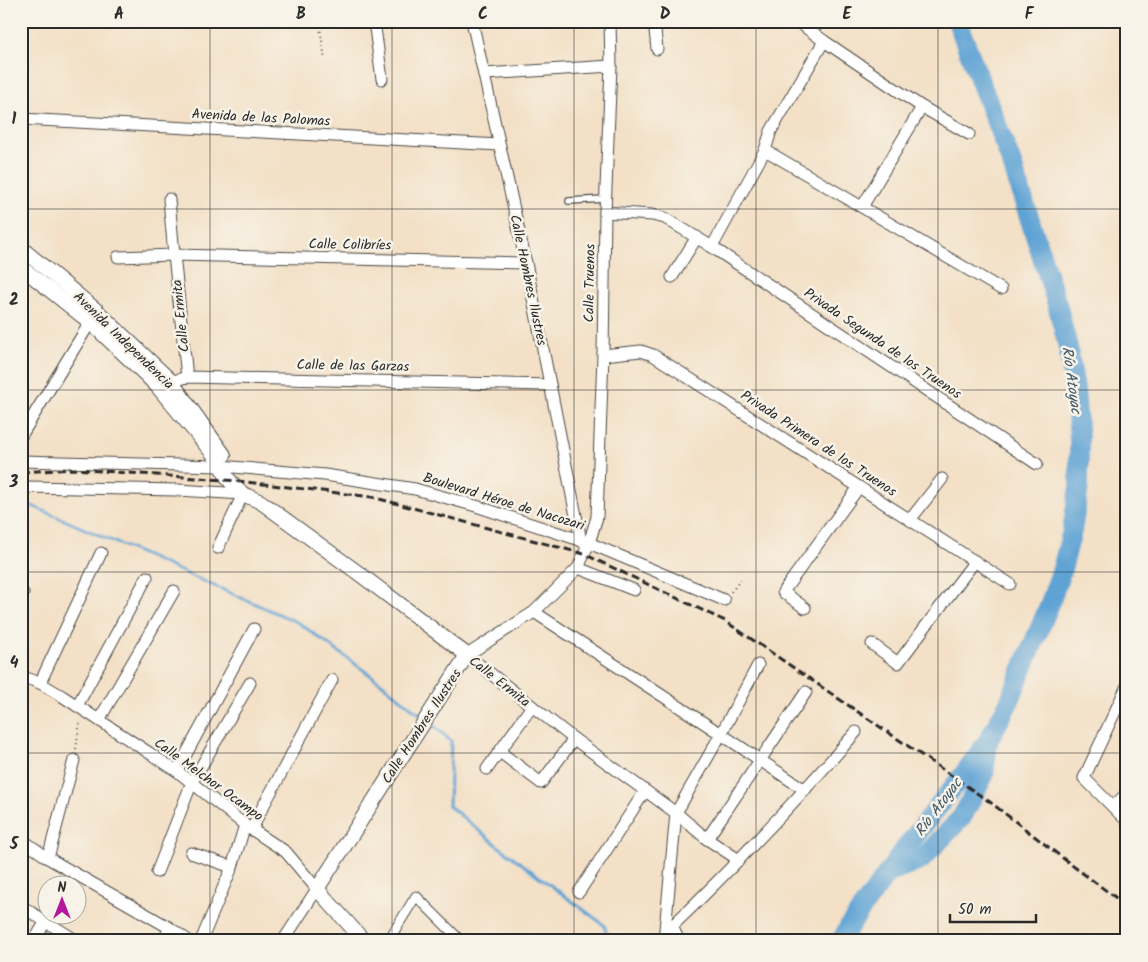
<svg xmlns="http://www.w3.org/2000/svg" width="1148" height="962" font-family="Kalam,sans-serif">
  <rect width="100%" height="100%" fill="#f7f3e8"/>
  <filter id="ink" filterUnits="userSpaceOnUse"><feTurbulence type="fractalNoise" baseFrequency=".02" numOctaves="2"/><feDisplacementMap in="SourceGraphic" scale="10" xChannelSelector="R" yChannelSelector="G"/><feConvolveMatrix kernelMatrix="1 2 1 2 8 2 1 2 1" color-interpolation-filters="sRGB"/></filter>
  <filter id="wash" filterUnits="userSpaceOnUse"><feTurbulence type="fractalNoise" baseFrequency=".0096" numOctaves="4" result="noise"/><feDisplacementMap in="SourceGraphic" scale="20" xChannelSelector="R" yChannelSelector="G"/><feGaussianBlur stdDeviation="1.12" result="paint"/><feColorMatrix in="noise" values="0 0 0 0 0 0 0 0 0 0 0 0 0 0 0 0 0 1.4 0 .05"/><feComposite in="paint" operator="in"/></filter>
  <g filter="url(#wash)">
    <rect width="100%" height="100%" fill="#f3e0c6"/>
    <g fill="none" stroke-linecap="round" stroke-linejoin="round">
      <g stroke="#5ea3d4" stroke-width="3">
        <path d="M21,501L299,623L384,685L423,717"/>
        <path d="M428,721L451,741L449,806L498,846L604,925L609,941"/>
      </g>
      <g stroke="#5ea3d4" stroke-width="20">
        <path d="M887,874L920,861L962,817L984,775L988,743"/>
        <path d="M841,941L850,925L904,850L963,775L988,741L1009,702L1049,606L1062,569L1072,531L1079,487V440L1075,389L1068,347L1057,304L1012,164L957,21"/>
      </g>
    </g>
  </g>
  <g filter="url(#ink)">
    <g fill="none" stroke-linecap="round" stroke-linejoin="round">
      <defs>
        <path id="service" d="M569,201L605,199"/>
        <path id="pedestrian" d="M388,941L416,896L461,941"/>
        <g id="minor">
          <path d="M374,21L382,79"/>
          <path d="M472,21L526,263L581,541"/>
          <path d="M610,21L611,66L605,212L603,355L597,517L589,543L578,568L534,612L467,655L574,739L676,813L707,839L739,860"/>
          <path d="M654,21L657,49"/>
          <path d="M797,21L824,41L922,107L969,134"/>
          <path d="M484,74L611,66"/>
          <path d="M21,119L499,145"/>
          <path d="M765,150L1001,289"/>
          <path d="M169,199L174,255L187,377"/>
          <path d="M862,207L922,107"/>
          <path d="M605,212L652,215L665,218L712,247L1037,464"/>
          <path d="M712,247L765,150L771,131L824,41"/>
          <path d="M118,257L174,255L526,263"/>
          <path d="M672,277L697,237"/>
          <path d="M603,355L641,351L653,355L1010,584"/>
          <path d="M163,384L187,377L550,385"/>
          <path d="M21,436L94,316"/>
          <path d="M21,461L220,466L325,475L415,489L476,506L589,543L724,600"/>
          <path d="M21,488L27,487L178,490L243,494H247"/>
          <path d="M910,520L942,479"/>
          <path d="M218,548L243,494"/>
          <path d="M578,568L634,590"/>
          <path d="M21,597L23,593"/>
          <path d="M805,608L783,592L859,487"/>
          <path d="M534,612L721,734L805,790"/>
          <path d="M872,644L898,663L975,561"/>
          <path d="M21,676L40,683L62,696L177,771L245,825L286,852L317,889L283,941"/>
          <path d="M40,683L101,553"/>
          <path d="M1127,686L1084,778L1127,821"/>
          <path d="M77,706L147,577"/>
          <path d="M99,720L174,591"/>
          <path d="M500,752L541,783L574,739"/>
          <path d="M487,769L532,706"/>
          <path d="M177,771L254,629"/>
          <path d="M1113,807L1127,793"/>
          <path d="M252,830L259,814L332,680"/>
          <path d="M21,839L48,858L170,928L189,941"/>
          <path d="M707,839L806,692"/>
          <path d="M191,853L232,867"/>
          <path d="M48,858L74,760"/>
          <path d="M157,872L192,782L250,683"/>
          <path d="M579,892L645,791"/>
          <path d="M21,906L77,941"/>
          <path d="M672,926L679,941"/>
          <path d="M664,934C731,870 795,802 856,732"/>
          <path d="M34,941L46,921"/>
          <path d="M163,941L170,928"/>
          <path d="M201,941L232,867L245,825"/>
          <path d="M664,941L676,813L721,734L758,665"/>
        </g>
        <g id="tertiary">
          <path d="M21,248L97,311L171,381L224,455"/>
          <path d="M21,267L91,323L147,376L157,386L215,456L229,480L243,494L261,502L361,575L467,655L317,889L364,941"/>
        </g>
      </defs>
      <use href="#service" stroke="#494642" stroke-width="8"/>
      <use href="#pedestrian" stroke="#494642" stroke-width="11"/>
      <use href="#minor" stroke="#494642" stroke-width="13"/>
      <use href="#tertiary" stroke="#494642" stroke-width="16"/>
      <g stroke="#494642" stroke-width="2" stroke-dasharray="1 4" stroke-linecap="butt">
        <path d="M319,21L325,60"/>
        <path d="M731,592L741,579"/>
        <path d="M76,749L80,721"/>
      </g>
      <use href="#service" stroke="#fff" stroke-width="5.5"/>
      <use href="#pedestrian" stroke="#fff" stroke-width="9"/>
      <use href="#minor" stroke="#fff" stroke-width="11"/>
      <use href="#tertiary" stroke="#fff" stroke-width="14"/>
      <path stroke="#2b2b2b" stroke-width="3" stroke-dasharray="8 4" stroke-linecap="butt" d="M21,472L74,469L238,481L372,497L584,554L725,621L990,802L1077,869L1127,906"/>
    </g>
  </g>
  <path fill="none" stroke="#2b2b2b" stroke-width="1" stroke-opacity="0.55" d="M210,21V941M392,21V941M574,21V941M756,21V941M938,21V941M21,209H1127M21,390H1127M21,572H1127M21,753H1127"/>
  <g text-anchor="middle" stroke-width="5" stroke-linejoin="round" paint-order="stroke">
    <g font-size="14" fill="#2b2b2b" stroke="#f7f3e8">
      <text transform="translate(261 117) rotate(3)" y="5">Avenida de las Palomas</text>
      <text transform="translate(350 244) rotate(1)" y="5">Calle Colibríes</text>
      <text transform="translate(529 280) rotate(78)" y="5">Calle Hombres Ilustres</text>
      <text transform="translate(589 283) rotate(-89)" y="5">Calle Truenos</text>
      <text transform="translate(180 316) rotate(-96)" y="5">Calle Ermita</text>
      <text transform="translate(124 340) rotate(44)" y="5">Avenida Independencia</text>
      <text transform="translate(883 343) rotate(34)" y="5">Privada Segunda de los Truenos</text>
      <text transform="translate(353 365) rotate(1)" y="5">Calle de las Garzas</text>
      <text transform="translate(819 443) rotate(33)" y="5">Privada Primera de los Truenos</text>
      <text transform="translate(504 501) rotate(17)" y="5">Boulevard Héroe de Nacozari</text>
      <text transform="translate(500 681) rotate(38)" y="5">Calle Ermita</text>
      <text transform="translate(421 726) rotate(-57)" y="5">Calle Hombres Ilustres</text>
      <text transform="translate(209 779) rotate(36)" y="5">Calle Melchor Ocampo</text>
    </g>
    <g font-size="15" font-style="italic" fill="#3d5566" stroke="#f7f3e8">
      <text transform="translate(1072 380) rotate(82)" y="5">Río Atoyac</text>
      <text transform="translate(938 807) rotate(-53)" y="5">Río Atoyac</text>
    </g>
  </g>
  <rect width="1148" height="962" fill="none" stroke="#f7f3e8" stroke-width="55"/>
  <g transform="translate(62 900)"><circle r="24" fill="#f7f3e8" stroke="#a5a39c"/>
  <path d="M0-4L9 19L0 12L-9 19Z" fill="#b5179e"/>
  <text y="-8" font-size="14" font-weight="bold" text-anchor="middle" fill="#2b2b2b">N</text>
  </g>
  <path d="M950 914v8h86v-8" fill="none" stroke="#2b2b2b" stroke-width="2.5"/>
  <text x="958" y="914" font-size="15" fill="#2b2b2b" stroke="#f7f3e8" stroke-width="4" paint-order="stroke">50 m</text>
  <rect x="28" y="28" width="1092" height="906" fill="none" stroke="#2b2b2b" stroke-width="2"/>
  <g font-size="16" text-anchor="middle" font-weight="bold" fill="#2b2b2b">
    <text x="119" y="19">A</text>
    <text x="301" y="19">B</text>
    <text x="483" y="19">C</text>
    <text x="665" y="19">D</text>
    <text x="847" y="19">E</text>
    <text x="1029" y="19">F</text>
    <text x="14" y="124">1</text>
    <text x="14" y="305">2</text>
    <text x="14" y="487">3</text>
    <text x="14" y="668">4</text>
    <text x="14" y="849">5</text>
  </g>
</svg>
